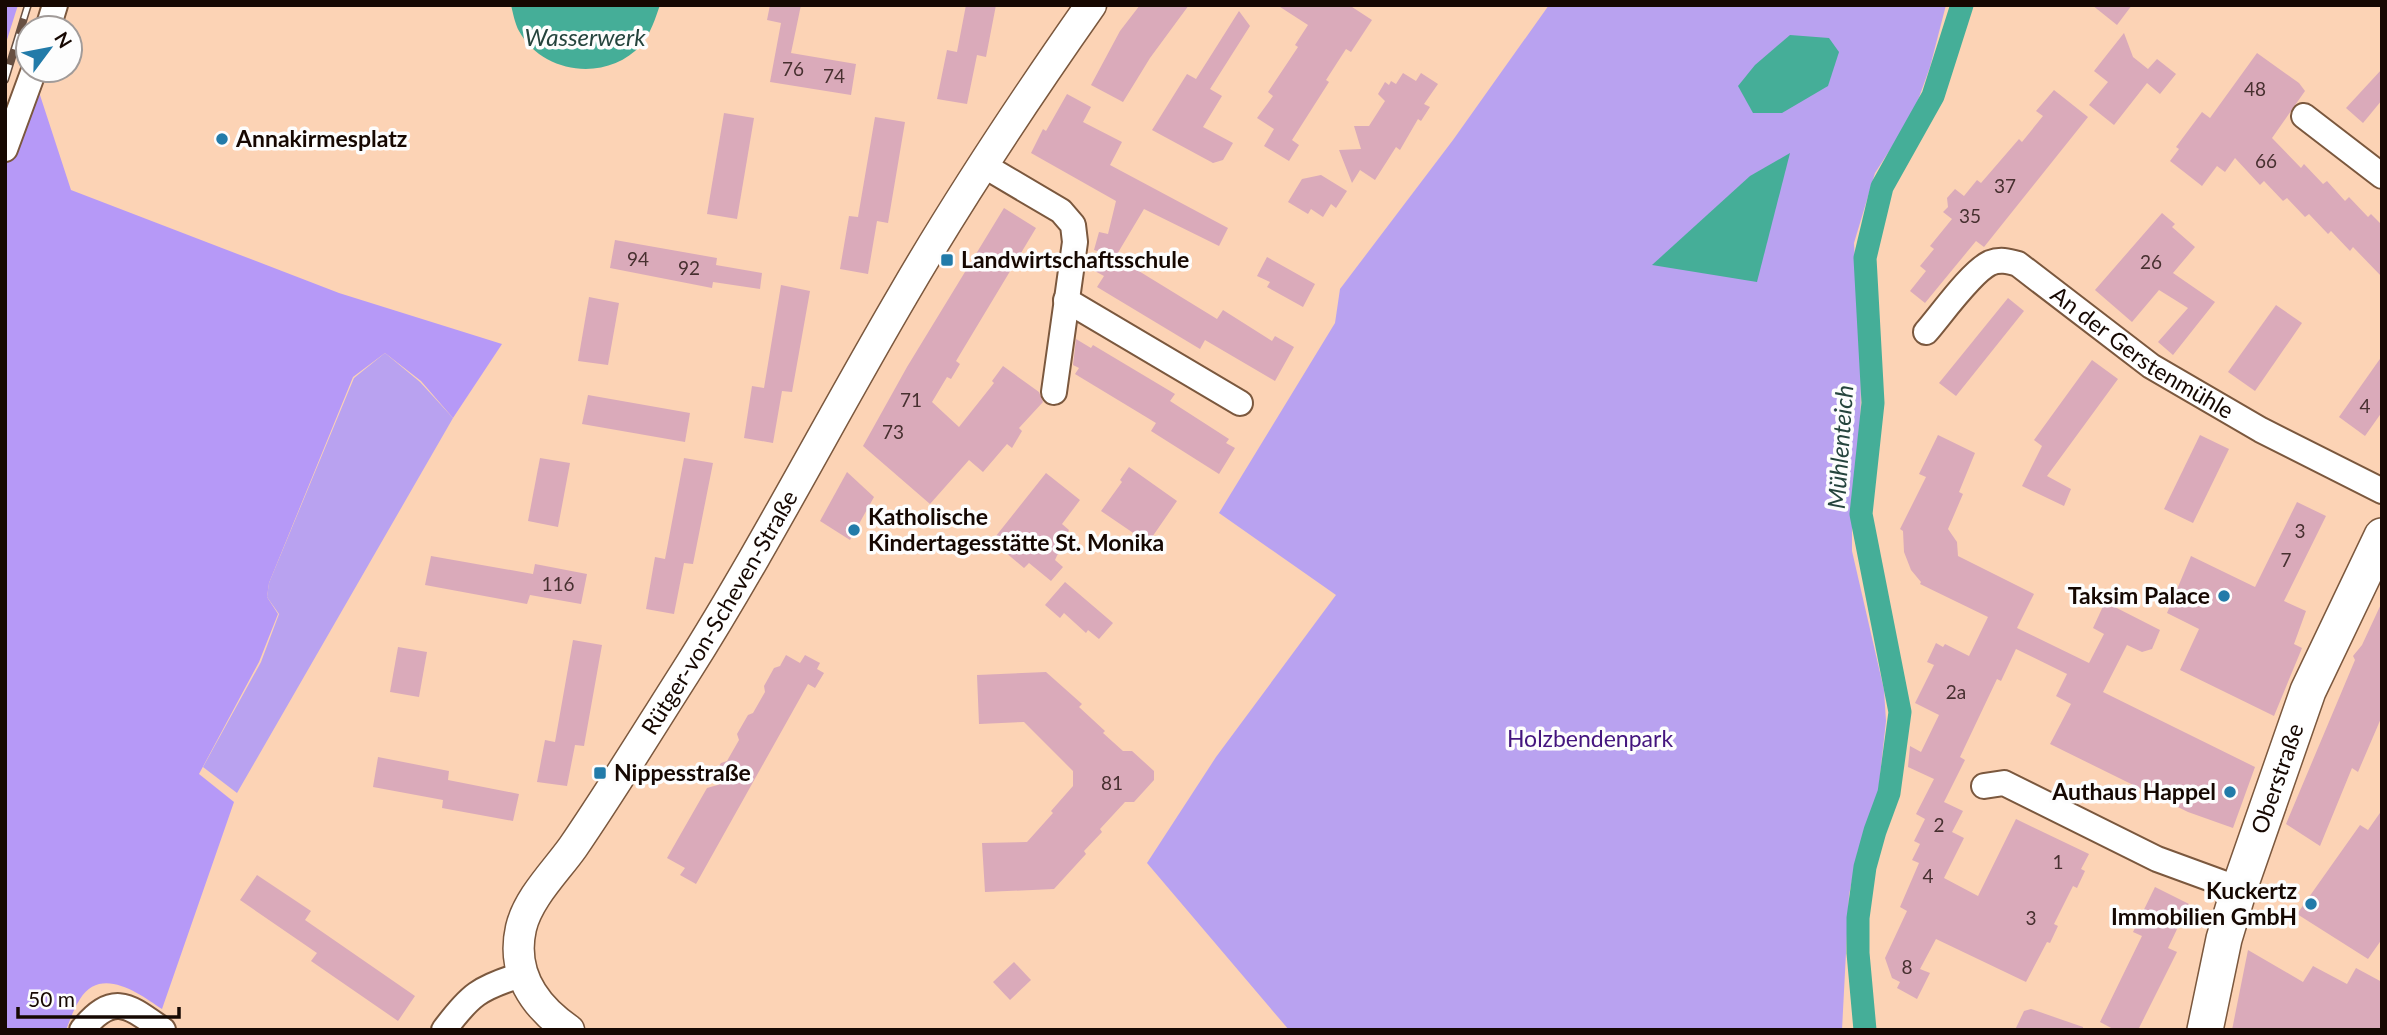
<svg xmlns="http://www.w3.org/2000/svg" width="2387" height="1035" font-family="Lato,sans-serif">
  <rect width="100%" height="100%" fill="#fcd3b5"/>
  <g fill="#b9a2f0">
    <path d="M1549,5H1946L1930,67L1913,114L1875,173L1854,243L1861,370L1860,451L1852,513V551L1884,690L1886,721L1877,803L1871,827L1858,850L1849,895L1842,1030H1289L1147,863L1216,757L1336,595L1219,513L1335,323L1340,289L1453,140Z"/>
    <path d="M385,353L420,382L453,418L237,793L203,767L261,662L279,614L267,597L269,583L354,378Z"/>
  </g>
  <g fill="#b699f7">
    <path d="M5,5H18L5,46Z"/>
    <path d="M38,89L71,190L339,293L502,344L453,418L421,381L385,353L353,377L269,583L267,597L278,614L259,662L199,774L234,802L162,1009C140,994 101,965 80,999C74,1008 70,1020 66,1030H5V165L28,90Z"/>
  </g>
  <g fill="#45ae98">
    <path d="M511,5H660C655,19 651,33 641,45C608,82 543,75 519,31C515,24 513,13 511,5Z"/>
    <path d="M1790,35L1829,38L1839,52L1828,86L1782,113H1753L1738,86L1755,65Z"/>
    <path d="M1790,153L1757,282L1652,265L1750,176Z"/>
  </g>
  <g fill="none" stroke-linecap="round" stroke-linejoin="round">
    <path stroke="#45ae98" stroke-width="23" d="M1865,1030L1858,953V918L1865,867L1875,831L1889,793L1900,712L1861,514L1873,403L1865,258L1882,187L1933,96L1962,5"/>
  </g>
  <g fill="#daaaba">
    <path d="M770,5H801L791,53L856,64L851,95L770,82L781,23L767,20Z"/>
    <path d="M966,5H996L986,57L977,55L967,104L937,99L947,50L957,52Z"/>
    <path d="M1140,5H1189L1150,58L1123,102L1091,85L1120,31Z"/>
    <path d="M1277,5H1349L1372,20L1351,52L1346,49L1326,80L1329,82L1292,140L1299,145L1289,161L1264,146L1274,129L1257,118L1273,96L1268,92L1298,47L1295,45L1308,25Z"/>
    <path d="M2092,5H2132L2117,25Z"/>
    <path d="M1239,11L1250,26L1210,89L1222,96L1203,127L1233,143L1223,160L1213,163L1152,130L1187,74L1196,79Z"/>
    <path d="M2124,33L2133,57L2148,69L2157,59L2176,74L2160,94L2147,83L2114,125L2089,105L2108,82L2094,71Z"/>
    <path d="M2257,53L2299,83L2305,91L2272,138L2301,168L2304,164L2323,184L2327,181L2345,201L2349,197L2368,217L2371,214L2382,225V277L2353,247L2350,251L2331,231L2328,234L2309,214L2305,217L2287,198L2283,201L2264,181L2260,185L2235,158L2225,172L2217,166L2202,186L2170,161L2179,149L2176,147L2202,112L2210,118Z"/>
    <path d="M2382,69V100L2363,123L2346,108Z"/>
    <path d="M1403,73L1416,81L1421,73L1438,84L1424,104L1430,107L1421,121L1418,119L1400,150L1396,147L1375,180L1360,170L1352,183L1339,150L1361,149L1354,126H1369L1385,101L1378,94L1385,82L1389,85L1391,81L1396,84Z"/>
    <path d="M2054,90L2088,117L1984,247L1976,241L1925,303L1910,291L1926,271L1920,266L1934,249L1930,246L1952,219L1943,212L1948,207L1947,198L1955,189L1964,196L1977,180L1981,183L2019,139L2022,142L2043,116L2036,111Z"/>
    <path d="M1067,94L1091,107L1083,122L1122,142L1110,165L1228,228L1219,246L1144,209L1116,256L1111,254L1217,319L1223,310L1272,341L1275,336L1294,347L1275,381L1205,340L1200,349L1097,287L1104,276L1093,270L1104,253L1094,250L1099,232L1108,234L1116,201L1031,153L1043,129L1046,131Z"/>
    <path d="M724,113L754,118L737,219L707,214Z"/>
    <path d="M875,117L905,122L888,223L877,221L868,274L840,269L849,216L858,217Z"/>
    <path d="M1321,175L1347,191L1336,208L1331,204L1323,217L1311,209L1308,214L1288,202L1302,179Z"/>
    <path d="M1004,208L1036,228L956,361L960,364L951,379L947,377L932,402L959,427L994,383L992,381L1003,366L1039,392L1043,402L1019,428L1022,431L1012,448L1007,444L983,472L969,460L930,504L863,446L907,367Z"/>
    <path d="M2162,213L2175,224L2172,227L2195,247L2173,273L2215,302L2173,355L2158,342L2188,308L2159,290L2132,322L2095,290Z"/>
    <path d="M615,240L717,258L716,265L762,273L760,289L713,282L712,288L610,268Z"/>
    <path d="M1267,257L1315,284L1303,307L1267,287L1270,282L1257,276Z"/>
    <path d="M781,285L810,291L792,392L782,391L773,443L744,438L752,386L764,388Z"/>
    <path d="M589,297L619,303L608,365L578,361Z"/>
    <path d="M2008,298L2024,311L1956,396L1939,383Z"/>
    <path d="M2276,305L2302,323L2255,391L2228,372Z"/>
    <path d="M1076,339L1091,348L1093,345L1175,394L1170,401L1229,439L1226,443L1235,448L1219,474L1151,431L1156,423L1075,374L1079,368L1073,365Z"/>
    <path d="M2382,356V412L2365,436L2339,417Z"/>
    <path d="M2092,360L2118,379L2047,476L2071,489L2064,506L2022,486L2042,446L2034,440Z"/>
    <path d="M588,395L690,413L685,442L582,424Z"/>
    <path d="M1938,435L1975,453L1959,492L1963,494L1948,529L1957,542L1958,556L2034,594L2017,628L2089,663L2104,634L2093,628L2105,602L2160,630L2152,649L2142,652L2127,645L2103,692L2255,767L2233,828L2188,812L2050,744L2071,704L2056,696L2067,674L2016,649L2001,681L1997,679L1960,757L1965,760L1944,802L1963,811L1952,832L1964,838L1944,878L1978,896L2016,819L2089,854L2081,869L2085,871L2077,888L2073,886L2054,924L2058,926L2050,943L2047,942L2026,982L1936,939L1920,969L1930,973L1917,999L1897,988L1900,982L1892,978L1885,958L1907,911L1900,907L1919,863L1912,860L1920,844L1914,841L1925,819L1916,814L1934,779L1908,767L1910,746L1921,752L1939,715L1915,703L1934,665L1927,662L1936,643L1943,647L1945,644L1969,656L1988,617L1920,584L1921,582L1911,570L1904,552L1903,531L1900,529L1926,477L1919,474Z"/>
    <path d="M2200,435L2229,449L2193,523L2164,509Z"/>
    <path d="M540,458L570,463L558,527L528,521Z"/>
    <path d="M684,458L713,463L693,564L684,563L674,614L646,609L655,557L665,559Z"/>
    <path d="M1129,467L1177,501L1148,543L1101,511L1122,482L1120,480Z"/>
    <path d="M847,472L874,497L850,540L820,521Z"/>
    <path d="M1046,473L1080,500L1062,524L1069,530L1055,560L1063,567L1051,581L1029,563L1024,568L992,541Z"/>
    <path d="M2297,502L2326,516L2284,601L2306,611L2294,644L2302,648L2274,716L2180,670L2199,629L2167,613L2191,556L2255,587Z"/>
    <path d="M431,556L533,574L535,564L587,574L581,604L530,595L527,604L425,585Z"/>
    <path d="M1065,582L1113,623L1099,639L1088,630L1086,633L1064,613L1060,618L1045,605Z"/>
    <path d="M2382,602V716L2358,772L2352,768L2320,846L2286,824L2355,660L2353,656L2362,645Z"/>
    <path d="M573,640L602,645L584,746L575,745L567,786L537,782L545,740L555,742Z"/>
    <path d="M398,647L427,652L419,697L390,692Z"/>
    <path d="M786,655L800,663L805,655L820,663L817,669L824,673L815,688L808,684L696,884L680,875L685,868L667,858L707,788L721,784L717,769L721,763L727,761L739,740L737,734L748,715L753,713L765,692L764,686L774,668L780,666Z"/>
    <path d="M1046,672L1082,704L1079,707L1105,731L1103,733L1123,751H1132L1154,771V780L1134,802H1125L1100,829L1102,832L1084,851L1086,854L1054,889L985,892L982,843L1027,842L1053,813L1051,811L1073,786V771L1024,722L979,724L977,675Z"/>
    <path d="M378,757L449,771L448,780L519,794L513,821L442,808L443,800L373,787Z"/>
    <path d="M2382,810V939L2368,959L2297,914L2360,825L2368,830Z"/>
    <path d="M257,875L311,911L305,920L415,996L398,1021L311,961L317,953L240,900Z"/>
    <path d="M2155,887L2189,904L2168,948L2177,952L2138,1030H2115L2100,1022L2142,936L2133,932Z"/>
    <path d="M2248,950L2303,982L2313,966L2347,984L2356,968L2382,982V1030H2232Z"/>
    <path d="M1014,962L1031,980L1010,1000L993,982Z"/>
    <path d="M2031,1009L2083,1027V1030H2015L2024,1011Z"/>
  </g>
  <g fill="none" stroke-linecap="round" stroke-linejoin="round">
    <defs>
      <g id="minor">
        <path d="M48,28L55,5"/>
        <path d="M2304,116L2382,176"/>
        <path d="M5,149L34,70"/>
        <path d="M983,165L1061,211L1073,225L1075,242L1054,392"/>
        <path d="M1066,300L1240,403"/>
        <path id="s1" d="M1926,332C1941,315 1971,272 1990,263C2000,259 2008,261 2018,264L2151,366L2261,430L2382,491"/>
        <path d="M1984,786L2004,783L2157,859L2239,889"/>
        <path d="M82,1030C114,991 129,1006 163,1030"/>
        <path d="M444,1030C470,995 479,988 521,975"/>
      </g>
      <g id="tertiary">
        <path id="s2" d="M569,1030C534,1006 511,972 521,928C528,898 556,871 573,847C612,790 648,731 685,673C763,550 829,421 903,295C961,195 1025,99 1091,5"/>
      </g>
      <g id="secondary">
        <path id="s3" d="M2205,1030L2224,939L2239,889L2308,691L2382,536"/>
      </g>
    </defs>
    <use href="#minor" stroke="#7b583e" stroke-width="28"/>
    <use href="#tertiary" stroke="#7b583e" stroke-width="33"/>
    <use href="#secondary" stroke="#7b583e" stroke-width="38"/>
    <use href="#minor" stroke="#fff" stroke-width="24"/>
    <use href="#tertiary" stroke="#fff" stroke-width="30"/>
    <use href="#secondary" stroke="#fff" stroke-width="35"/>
    <defs>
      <path id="rail" d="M5,80L28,5"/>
    </defs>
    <use href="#rail" stroke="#685042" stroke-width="8"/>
    <use href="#rail" stroke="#fdfdfd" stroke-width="5" stroke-dasharray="16" stroke-linecap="butt"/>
  </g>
  <g fill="#227ba9" stroke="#fdfdfd" stroke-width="2.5">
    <circle cx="222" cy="139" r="7"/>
    <rect x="940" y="253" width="14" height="14" rx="3.5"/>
    <circle cx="854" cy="530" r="7"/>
    <circle cx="2224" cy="596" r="7"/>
    <rect x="593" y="766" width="14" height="14" rx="3.5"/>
    <circle cx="2230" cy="792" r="7"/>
    <circle cx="2311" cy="904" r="7"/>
  </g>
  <g text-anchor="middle" stroke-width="7" stroke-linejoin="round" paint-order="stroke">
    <g font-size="19" fill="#473030">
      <text x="793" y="76">76</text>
      <text x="834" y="83">74</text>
      <text x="2255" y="96">48</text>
      <text x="2266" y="168">66</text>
      <text x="2005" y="193">37</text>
      <text x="1970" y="223">35</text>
      <text x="638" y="266">94</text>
      <text x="2151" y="269">26</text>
      <text x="689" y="275">92</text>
      <text x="911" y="407">71</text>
      <text x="2365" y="413">4</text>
      <text x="893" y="439">73</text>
      <text x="2300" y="538">3</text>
      <text x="2286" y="567">7</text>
      <text x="558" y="591">116</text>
      <text x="1956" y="699">2a</text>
      <text x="1112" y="790">81</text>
      <text x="1939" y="832">2</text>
      <text x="2058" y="869">1</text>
      <text x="1928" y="883">4</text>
      <text x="2031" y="925">3</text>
      <text x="1907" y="974">8</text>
    </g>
    <g font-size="23" font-weight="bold" fill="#160802" stroke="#fdfdfd" text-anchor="start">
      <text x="236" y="147">Annakirmesplatz</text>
      <text x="961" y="268">Landwirtschaftsschule</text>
      <text x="868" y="525">Katholische<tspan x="868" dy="26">Kindertagesstätte St. Monika</tspan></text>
      <text x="2210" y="604" text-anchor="end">Taksim Palace</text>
      <text x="614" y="781">Nippesstraße</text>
      <text x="2216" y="800" text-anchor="end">Authaus Happel</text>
      <text x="2297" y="899" text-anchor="end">Kuckertz<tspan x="2297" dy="26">Immobilien GmbH</tspan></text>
    </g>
    <g font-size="23" fill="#160802" stroke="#fdfdfd">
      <text dy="8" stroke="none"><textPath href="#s1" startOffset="276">An der Gerstenmühle</textPath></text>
      <text dy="8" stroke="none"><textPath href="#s2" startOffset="494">Rütger-von-Scheven-Straße</textPath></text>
      <text dy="8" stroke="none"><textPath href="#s3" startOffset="262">Oberstraße</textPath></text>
    </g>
    <g font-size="23" fill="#44157e" stroke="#fdfdfd">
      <text x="1590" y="747">Holzbendenpark</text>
    </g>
    <g font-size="24" font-style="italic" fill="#25443d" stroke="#fdfdfd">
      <text x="585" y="46">Wasserwerk</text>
      <text transform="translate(1841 447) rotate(-86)" y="8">Mühlenteich</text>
    </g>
  </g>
  <rect width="2387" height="1035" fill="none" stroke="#160802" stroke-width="14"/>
  <g transform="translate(49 49) rotate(58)"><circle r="33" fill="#fdfdfd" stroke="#a19b99" stroke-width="2"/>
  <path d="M0-5L12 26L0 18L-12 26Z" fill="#227ba9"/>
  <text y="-10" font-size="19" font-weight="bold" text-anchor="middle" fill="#160802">N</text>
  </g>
  <path d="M18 1007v10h161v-10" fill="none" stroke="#160802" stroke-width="3.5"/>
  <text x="28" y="1007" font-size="21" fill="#160802" stroke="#fdfdfd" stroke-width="5" paint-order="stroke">50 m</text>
</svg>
